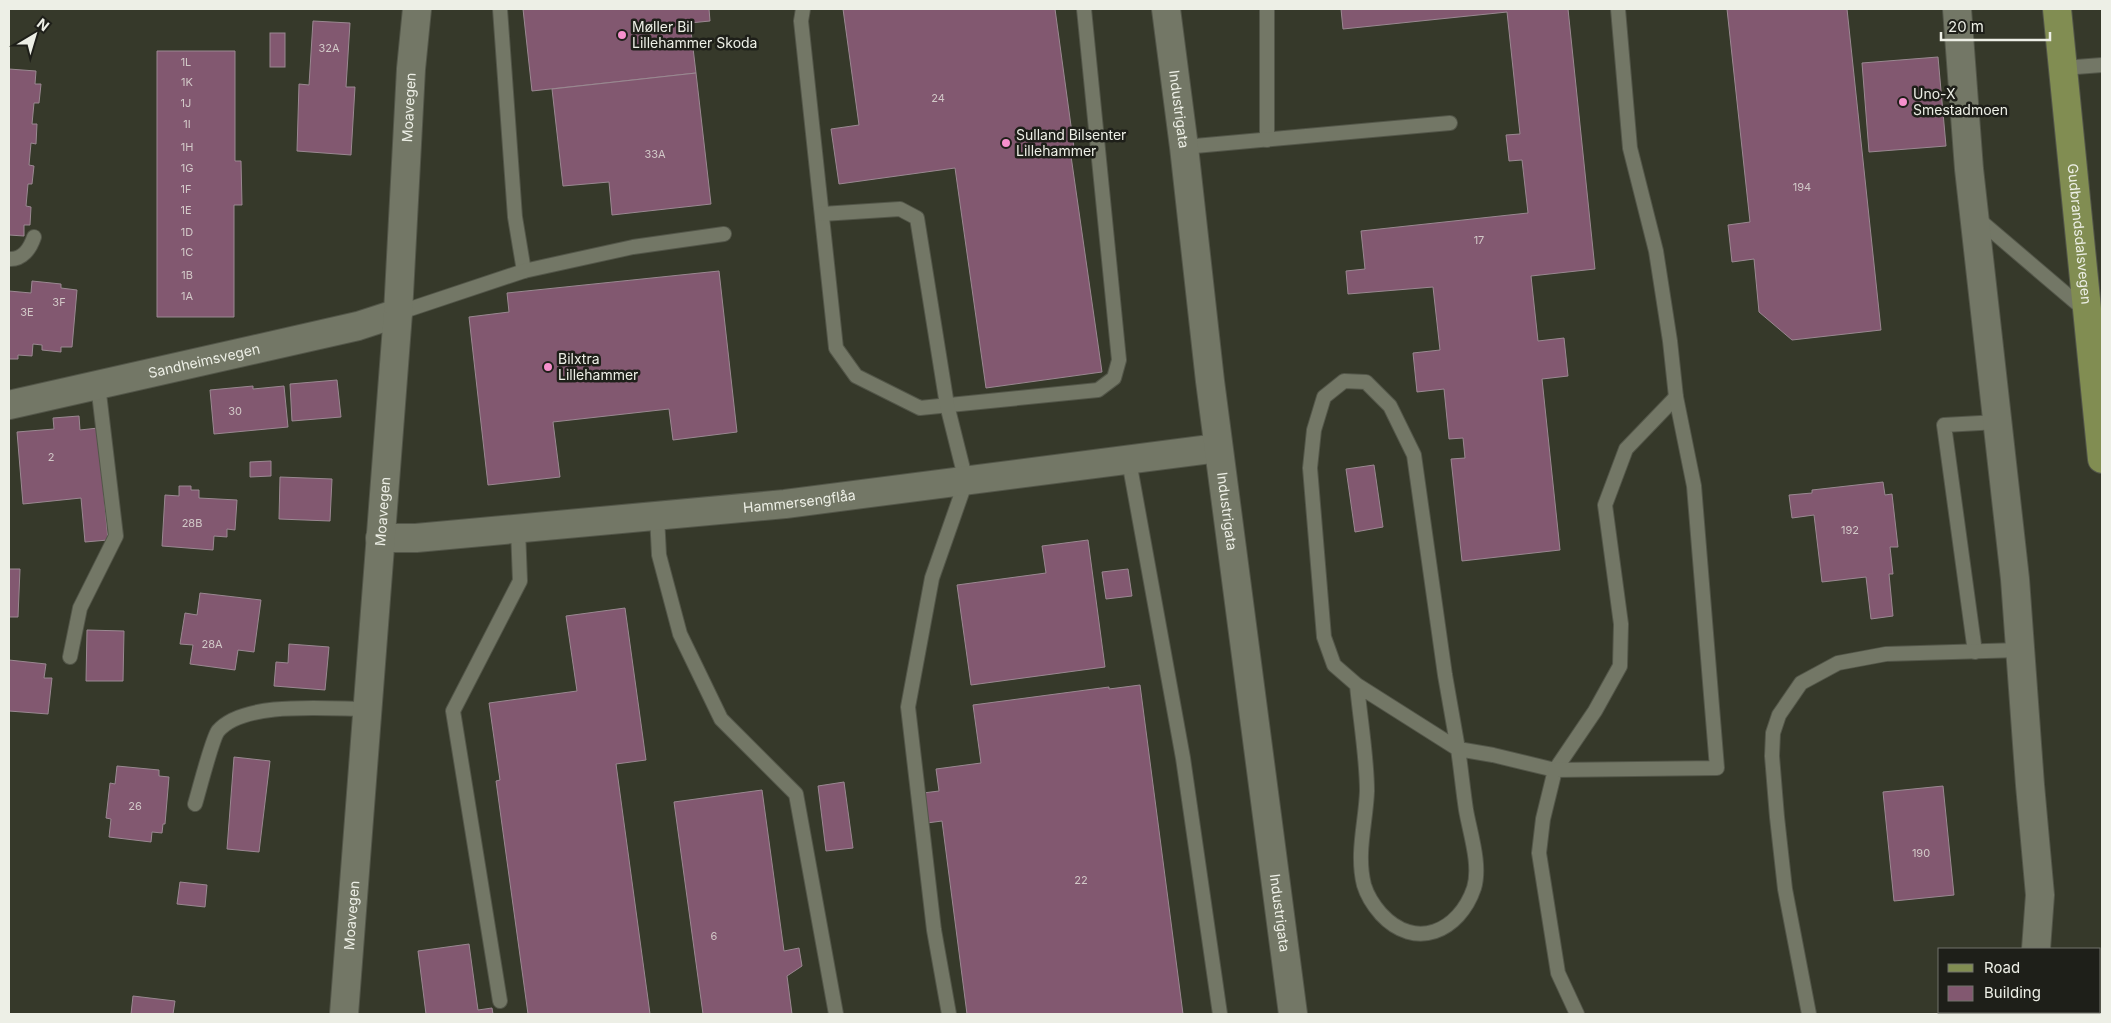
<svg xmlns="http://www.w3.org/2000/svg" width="2111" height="1023" font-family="Inter,sans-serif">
  <rect width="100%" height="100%" fill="#36392a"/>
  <g fill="#825870" stroke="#9a8891">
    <path d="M523,9H709L710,21L690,23L696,73L532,91Z"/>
    <path d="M843,9H1055L1075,155L1071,156L1102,372L986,388L955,168L839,184L831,129L859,125Z"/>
    <path d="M1341,9H1568L1595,269L1531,276L1538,341L1564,338L1568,376L1542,379L1560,550L1462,561L1451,459L1465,458L1463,438L1449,439L1444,389L1417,392L1413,353L1440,350L1433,287L1348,294L1346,271L1365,269L1361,231L1528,213L1522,160L1509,161L1506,135L1520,134L1507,12L1343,29Z"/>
    <path d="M1727,9H1847L1881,330L1792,340L1759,312L1754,259L1732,262L1728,225L1750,222Z"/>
    <path d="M313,21L350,23L346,87H355L351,155L297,151L299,84L309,85Z"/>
    <rect x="270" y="33" width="15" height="34"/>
    <path d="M157,51H235V161H241L242,205H234V317H157Z"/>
    <path d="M1938,57L1946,146L1869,152L1862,63Z"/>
    <path d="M9,69L36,71L35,84H41L39,103H34L32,124H37L36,144L31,143L29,165L34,166L32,184H28L26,206L31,207L30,225H24V236L9,235Z"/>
    <path d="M696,73L711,204L612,215L609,182L563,186L552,89Z"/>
    <path d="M719,271L737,432L673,440L669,409L553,422L560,477L488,485L469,317L509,312L507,293Z"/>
    <path d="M32,281L61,284V288L77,290L72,347H61V352L42,350V345L33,344L32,356L18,355V359H9V291L31,293Z"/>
    <path d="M337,380L341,417L292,421L290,384Z"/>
    <path d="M253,386V389L284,386L288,427L214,434L210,390Z"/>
    <path d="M79,416L80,430L98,428L108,540L85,542L81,498L23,504L17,432L54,429L53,418Z"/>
    <path d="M271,461V476L250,477V462Z"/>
    <path d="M1374,465L1383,527L1355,532L1346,469Z"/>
    <path d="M280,477L332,479L330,521L279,519Z"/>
    <path d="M1883,482L1885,495L1892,494L1898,547H1890L1893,574H1889L1893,616L1871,619L1866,577L1822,582L1814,515L1792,518L1789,495L1812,493V490Z"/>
    <path d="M179,486H191V490H199V498L237,500L235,530L227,529V537L214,536L213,550L162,546L165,495L179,496Z"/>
    <path d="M1088,540L1105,667L971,685L957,585L1046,573L1042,546Z"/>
    <path d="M9,569H20L18,617H9Z"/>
    <path d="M1128,569L1132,596L1106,599L1102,572Z"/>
    <path d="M200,593L261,600L254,652L238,650L235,670L190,664L193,645L180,644L185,613L197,615Z"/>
    <path d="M625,608L646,760L616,764L650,1014H528L496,781L500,780L489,703L577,691L566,616Z"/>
    <path d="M87,630L124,631L123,681H86Z"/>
    <path d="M289,644L329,647L325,690L274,686L276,662L288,663Z"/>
    <path d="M9,660L46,664L44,678H52L48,714L9,711Z"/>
    <path d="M1140,685L1183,1014H967L942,821L927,823L923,793L939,791L936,769L981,763L973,705L1109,687V689Z"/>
    <path d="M234,757L270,761L259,852L227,849Z"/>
    <path d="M117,766L159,770V776L169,777L165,824H163L162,833L152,832L151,842L109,837L111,819L106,818L110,783L115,784Z"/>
    <path d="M844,782L853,848L826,851L818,786Z"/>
    <path d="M1943,786L1954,895L1894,901L1883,792Z"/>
    <path d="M762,790L784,951L799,948L802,966L787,976L792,1014H703L674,802Z"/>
    <path d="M180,882L207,885L205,907L177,904Z"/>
    <path d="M469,944L478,1010L492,1008L493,1014H426L418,951Z"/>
    <path d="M133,996L175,1001L173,1014H131Z"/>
  </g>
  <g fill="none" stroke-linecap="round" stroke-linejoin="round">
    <defs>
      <g id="service">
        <path d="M500,9L515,217L524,271"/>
        <path d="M803,9L801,21L836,348L856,376L920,408L1098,390L1114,378L1119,360L1084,9"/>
        <path d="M2063,68L2102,65"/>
        <path d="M1267,140V9"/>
        <path d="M1184,147L1450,123"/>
        <path d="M822,214L900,209L917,218L947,405L966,481L932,578L908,707L934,930L949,1014"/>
        <path d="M1977,218L2086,311"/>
        <path d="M9,259C22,260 30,249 34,237"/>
        <path d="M398,313L524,271L633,247L724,234"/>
        <path d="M1129,461L1183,758L1220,1014"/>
        <path d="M657,516L659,555L680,634L721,719L796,794L836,1014"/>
        <path d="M1975,652L1944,425L1998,422"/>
        <path d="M70,657L80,608L116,536L98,385"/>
        <path d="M1357,685C1360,718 1367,758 1367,791C1366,822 1356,853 1364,885C1367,895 1374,906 1381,914C1415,951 1459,932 1474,888C1481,865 1470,833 1466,810C1463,790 1461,769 1458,749L1357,685L1334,665L1324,637L1310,468L1314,430L1324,397L1344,381L1366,382L1390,406L1414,455L1445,675L1458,749L1493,755L1555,770L1595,711L1620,666L1621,624L1605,505L1626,449L1676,397"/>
        <path d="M195,804C199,791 212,739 218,731C244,700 330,709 367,709"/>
        <path d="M500,1001L453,711L520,581L518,529"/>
        <path d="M1577,1014L1558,973L1539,853L1543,819L1555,770L1717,768L1694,486L1676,397L1670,341L1656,251L1630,148L1618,9"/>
        <path d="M1809,1014L1785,889L1777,817L1772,756L1773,733L1779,715L1801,683L1838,663L1886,654L2020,650"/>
      </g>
      <g id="minor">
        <path d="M1957,9L1969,169L2015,579L2030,785L2040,895L2036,949"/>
        <path id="s1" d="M9,405L358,326L398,313"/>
        <path id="s2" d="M380,538H416L785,504L1218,448"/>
        <path id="s3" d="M344,1014L398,313L411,69L417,9"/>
        <path d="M2031,1014L2032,1012"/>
      </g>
      <g id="tertiary">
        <path id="s4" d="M1166,9L1184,147L1210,381L1293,1014"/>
      </g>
      <g id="primary">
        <path id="s5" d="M2057,9L2102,459"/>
      </g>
    </defs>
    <use href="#service" stroke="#535649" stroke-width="16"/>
    <use href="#minor" stroke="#535649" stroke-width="30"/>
    <use href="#tertiary" stroke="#535649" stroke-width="30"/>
    <use href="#primary" stroke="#535649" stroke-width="30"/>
    <use href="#service" stroke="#737766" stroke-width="14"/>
    <use href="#minor" stroke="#737766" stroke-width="28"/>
    <use href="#tertiary" stroke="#737766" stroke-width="28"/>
    <use href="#primary" stroke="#818d52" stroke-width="28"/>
  </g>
  <g fill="#f790cd" stroke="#1e1f19" stroke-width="2">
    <circle cx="622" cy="35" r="5"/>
    <circle cx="1903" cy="102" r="5"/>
    <circle cx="1006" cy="143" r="5"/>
    <circle cx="548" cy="367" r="5"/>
  </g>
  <g text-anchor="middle" stroke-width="5" stroke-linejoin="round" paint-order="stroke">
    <g font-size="11" fill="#d2c9c8">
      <text x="329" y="52">32A</text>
      <text x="186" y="66">1L</text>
      <text x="187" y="86">1K</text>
      <text x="938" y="102">24</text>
      <text x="186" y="107">1J</text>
      <text x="187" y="128">1I</text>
      <text x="187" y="151">1H</text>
      <text x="655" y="158">33A</text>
      <text x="187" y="172">1G</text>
      <text x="1802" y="191">194</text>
      <text x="186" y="193">1F</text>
      <text x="186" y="214">1E</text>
      <text x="187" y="236">1D</text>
      <text x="1479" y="244">17</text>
      <text x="187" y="256">1C</text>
      <text x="187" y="279">1B</text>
      <text x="187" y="300">1A</text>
      <text x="59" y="306">3F</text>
      <text x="27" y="316">3E</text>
      <text x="235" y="415">30</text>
      <text x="51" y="461">2</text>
      <text x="192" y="527">28B</text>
      <text x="1850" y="534">192</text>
      <text x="212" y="648">28A</text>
      <text x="135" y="810">26</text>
      <text x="1921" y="857">190</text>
      <text x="1081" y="884">22</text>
      <text x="714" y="940">6</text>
    </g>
    <g font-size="14" fill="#edefe6" stroke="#1e1f19" text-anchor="start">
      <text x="632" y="32">Møller Bil<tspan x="632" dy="16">Lillehammer Skoda</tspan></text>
      <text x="1913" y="99">Uno-X<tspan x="1913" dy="16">Smestadmoen</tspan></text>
      <text x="1016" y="140">Sulland Bilsenter<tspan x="1016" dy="16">Lillehammer</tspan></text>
      <text x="558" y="364">Bilxtra<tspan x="558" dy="16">Lillehammer</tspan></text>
    </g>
    <g font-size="14" fill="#edefe6" stroke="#1e1f19">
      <text dy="5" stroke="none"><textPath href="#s3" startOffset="909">Moavegen</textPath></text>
      <text dy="5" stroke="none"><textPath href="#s4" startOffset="101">Industrigata</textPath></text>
      <text dy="5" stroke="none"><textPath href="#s5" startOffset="226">Gudbrandsdalsvegen</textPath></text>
      <text dy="5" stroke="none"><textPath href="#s1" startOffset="200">Sandheimsvegen</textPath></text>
      <text dy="5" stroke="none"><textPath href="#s2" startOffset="421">Hammersengflåa</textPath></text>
      <text dy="5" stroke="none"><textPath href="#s3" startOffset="504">Moavegen</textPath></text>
      <text dy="5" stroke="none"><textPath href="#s4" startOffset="506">Industrigata</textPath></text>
      <text dy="5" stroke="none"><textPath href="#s4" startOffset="911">Industrigata</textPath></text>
      <text dy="5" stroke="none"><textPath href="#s3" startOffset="99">Moavegen</textPath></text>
    </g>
  </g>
  <rect width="2111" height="1023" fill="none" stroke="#edefe6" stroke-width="20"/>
  <rect x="1938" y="948" width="162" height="65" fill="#1e1f19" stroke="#71726b"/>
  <rect x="1948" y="964" width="25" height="8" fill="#818d52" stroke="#71726b"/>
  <text x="1984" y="973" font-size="15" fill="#edefe6">Road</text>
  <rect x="1948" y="986" width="25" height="15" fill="#825870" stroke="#71726b"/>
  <text x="1984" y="998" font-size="15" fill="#edefe6">Building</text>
  <g transform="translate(35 35) rotate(38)" stroke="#1e1f19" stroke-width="4" paint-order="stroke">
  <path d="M0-4L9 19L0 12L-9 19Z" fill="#edefe6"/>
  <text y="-8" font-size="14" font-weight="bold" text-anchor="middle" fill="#edefe6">N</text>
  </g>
  <path d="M1941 32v8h109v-8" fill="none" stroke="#edefe6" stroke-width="2.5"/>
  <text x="1948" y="32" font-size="15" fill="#edefe6" stroke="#1e1f19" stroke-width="4" paint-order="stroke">20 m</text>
</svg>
